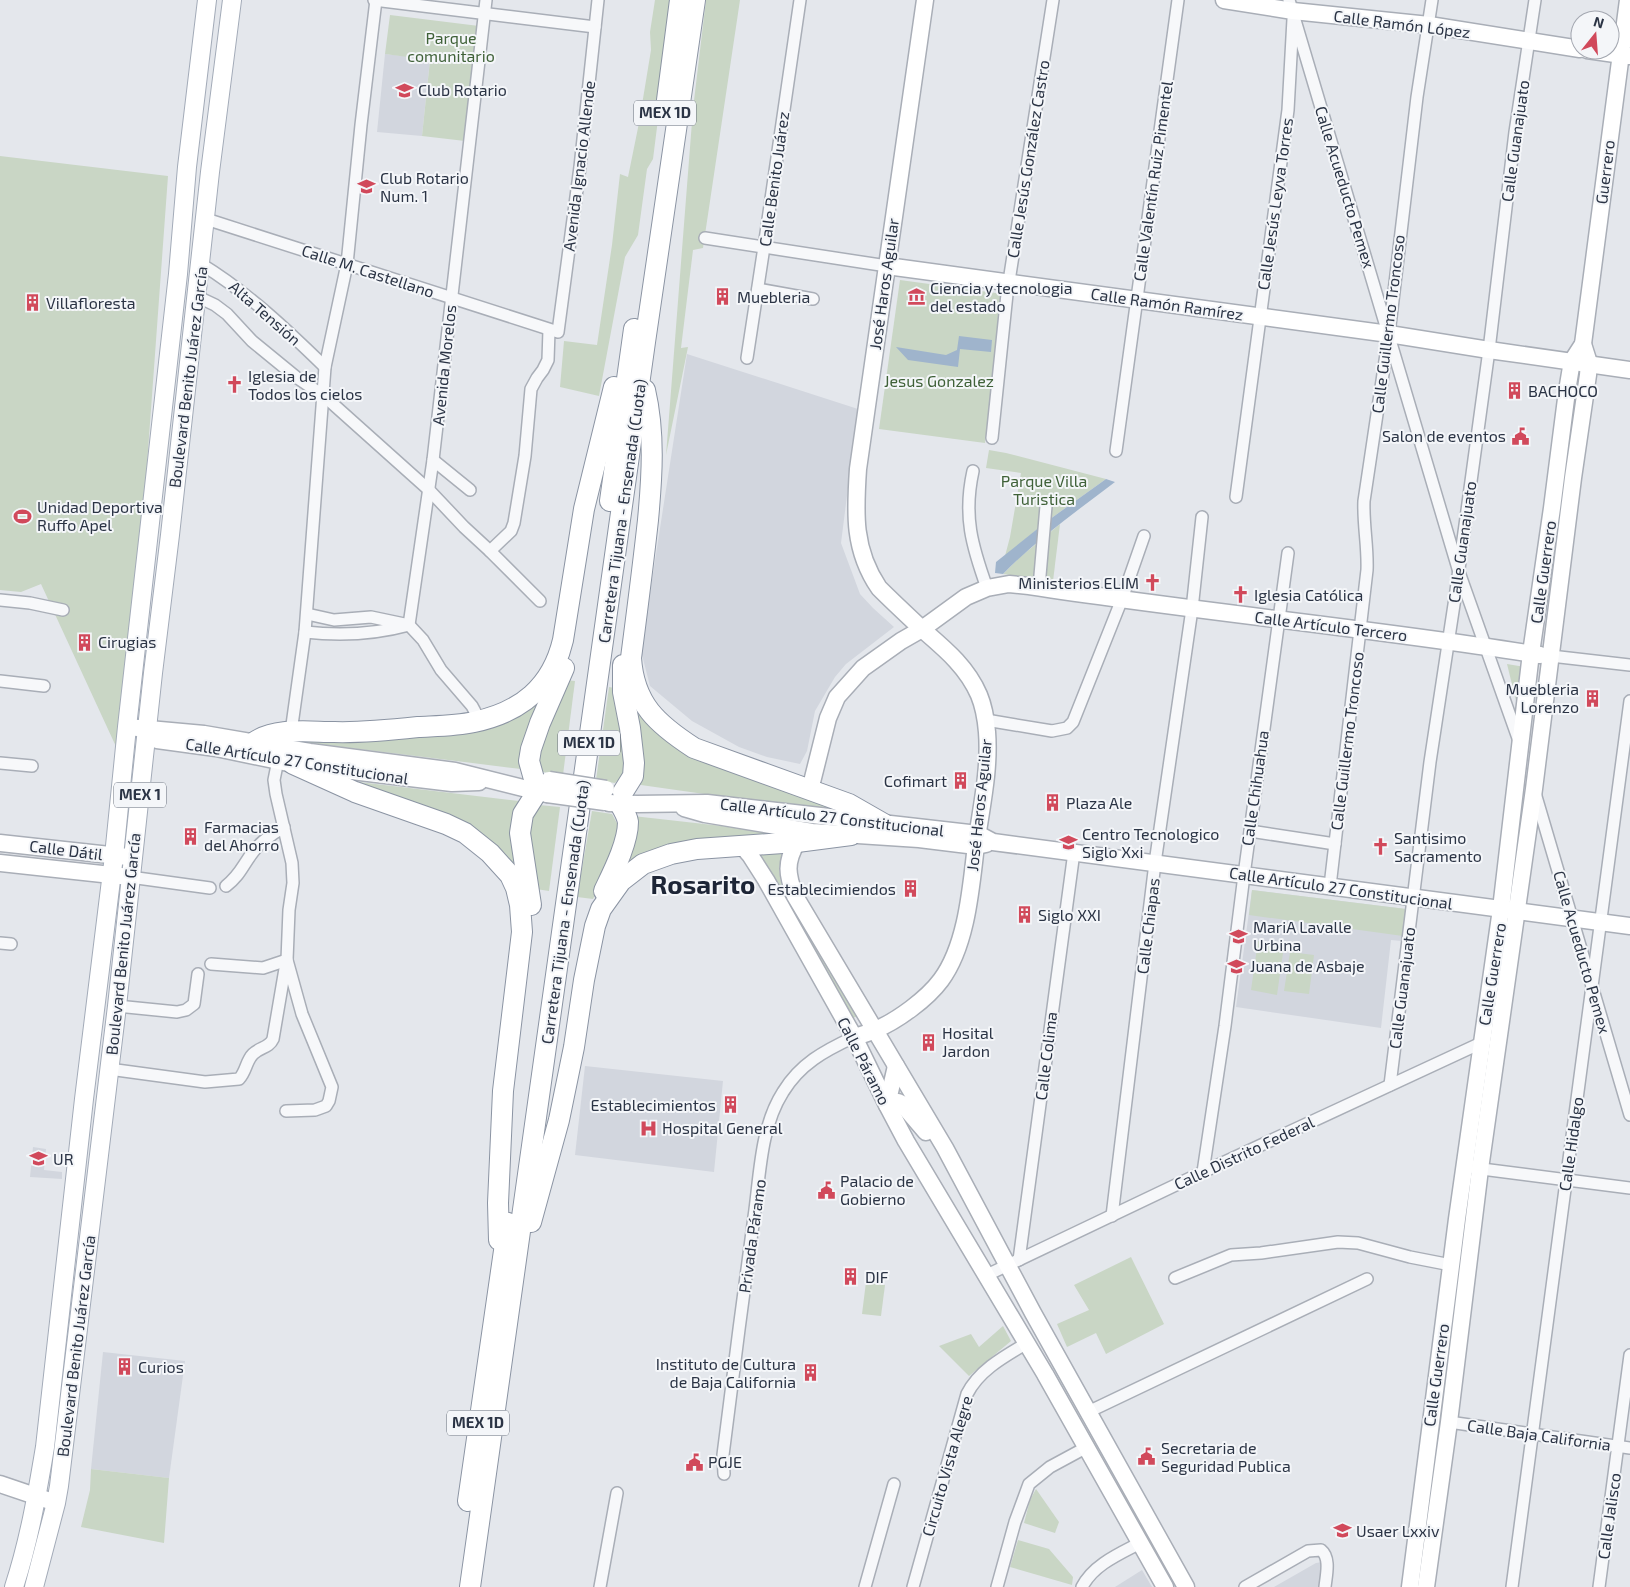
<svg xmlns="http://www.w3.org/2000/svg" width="1630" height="1587" font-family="'Exo 2',sans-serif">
  <rect width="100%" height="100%" fill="#e4e7ec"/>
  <g fill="#d2d6de">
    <path d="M385,54L430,59L422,136L377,132Z"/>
    <path d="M687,354L858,409L841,543L860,594L873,608L894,627L846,664L835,677L815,711L807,751L800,764L767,757L739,747L692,721L650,686L641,651Z"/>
    <path d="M1252,890L1406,909L1402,941L1391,940L1381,1028L1236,1007Z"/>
    <path d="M585,1066L723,1081L714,1172L575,1155Z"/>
    <path d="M33,1147L46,1149L44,1170L62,1172V1179L30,1177Z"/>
    <path d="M103,1352L185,1361L169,1478L91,1469Z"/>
    <path d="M1323,1562L1322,1587H1274L1316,1563Z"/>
    <path d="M1142,1570L1152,1587H1115Z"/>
  </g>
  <g fill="#c9d6c5">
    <path d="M655,0H673L653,159L647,169L638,235L625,257L599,396L560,387L564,341L597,345L612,245L620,174L628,177L639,123L651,50L650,32Z"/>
    <path d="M706,0H740L703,248L693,250L681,348L688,347L666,455L693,109Z"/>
    <path d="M390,15L479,26L465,141L422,136L430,60L385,54Z"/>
    <path d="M0,156L168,176L125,766L41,584L21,592L0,590Z"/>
    <path d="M900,280L1003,294L985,443L879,429Z"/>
    <path d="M989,450L1006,453L1106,479L1046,522L1005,556L1010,537L1021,473L986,468Z"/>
    <path d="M1060,524L1053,581L1003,574L1019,558Z"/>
    <path d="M1507,664L1525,667L1519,713Z"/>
    <path d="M565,680L575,681L563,775L543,772L536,760Z"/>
    <path d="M609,687L620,689L626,767L622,776L615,783L596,780Z"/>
    <path d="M630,690L639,711L859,816L634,784Z"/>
    <path d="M544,693L520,761L521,769L278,739L402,733Z"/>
    <path d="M342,780L519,801L515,812L525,886L500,849L483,834L465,822L443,813Z"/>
    <path d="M539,805L560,807L549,891L536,889L528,839L531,819Z"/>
    <path d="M592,811L612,814L619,827L608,870L593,899L577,897Z"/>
    <path d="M633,816L722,826L800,838L626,868Z"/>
    <path d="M782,851L779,870L782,889L778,890L754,854Z"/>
    <path d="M1252,890L1406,909L1403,936L1249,915Z"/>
    <path d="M788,903L800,918L858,1016L853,1018L786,904Z"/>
    <path d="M1258,941L1284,946L1277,995L1251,990Z"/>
    <path d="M1290,952L1314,955L1309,994L1284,991Z"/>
    <path d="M1131,1257L1164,1324L1106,1354L1096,1333L1067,1347L1057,1324L1089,1310L1074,1285Z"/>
    <path d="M866,1282L885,1285L881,1316L862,1314Z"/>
    <path d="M1003,1326L1011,1341L969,1376L939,1346L971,1334L979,1347Z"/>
    <path d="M91,1469L169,1478L164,1543L81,1527L90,1490Z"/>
    <path d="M1036,1489L1059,1522L1055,1533L1024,1523L1030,1500Z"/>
    <path d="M1018,1540L1049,1549L1073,1577L1072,1585L1010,1567Z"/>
  </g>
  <g fill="#9fb4cc">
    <path d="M959,336L992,340L991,352L960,349L958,367L908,360L896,347L946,355L957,350Z"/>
    <path d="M1106,479L1115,482C1077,511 1037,539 1003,574L995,573L996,562L1046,522Z"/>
  </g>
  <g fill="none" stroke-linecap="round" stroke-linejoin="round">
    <defs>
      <g id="street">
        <path d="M374,0L595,27"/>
        <path d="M1289,0L1459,572L1519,741"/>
        <path d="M206,219L558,332L580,167L598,0"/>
        <path d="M705,238L887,266"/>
        <path d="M201,264C247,292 287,330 325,367"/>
        <path d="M758,289L813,299"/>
        <path d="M196,296L215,305L227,314L252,341L296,377L324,396L429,490L464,527L490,551L511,531L514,523L525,456L531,389L537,378L543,370L548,360L549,330"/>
        <path d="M747,358L764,247L800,0"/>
        <path d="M992,438L1007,294L1053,0"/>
        <path d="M1116,451L1178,0"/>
        <path d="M433,460L470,490"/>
        <path d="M973,471C963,516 972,546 987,588"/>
        <path d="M1236,497L1288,110L1293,19"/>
        <path d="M490,551L540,601"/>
        <path d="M1039,587L1046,506"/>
        <path d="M0,600L30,603L63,610"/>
        <path d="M307,614L334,620L371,617L409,625L423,640L441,670L472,706L480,721"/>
        <path d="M305,632C339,636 376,634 409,625L433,460L486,0"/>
        <path d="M1551,656L1630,665"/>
        <path d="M0,681L44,686"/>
        <path d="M986,720L1052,731L1067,728L1073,722L1122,599L1144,536"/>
        <path d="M291,732L305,632L325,367L347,264L361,125L376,0"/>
        <path d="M278,760L274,780L276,794L292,863L293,883L289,910L287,960L302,1014L332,1087L329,1101L326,1106L315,1110L286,1111"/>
        <path d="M0,763L32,766"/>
        <path d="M1535,793L1630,1115"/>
        <path d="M1250,831L1335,844"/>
        <path d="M130,877L210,888"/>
        <path d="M226,886C241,874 242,866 253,852C261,841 272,834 284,827"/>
        <path d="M1330,886L1367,570C1368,547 1363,524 1364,501L1389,334L1417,97L1432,0"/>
        <path d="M0,943L11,944"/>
        <path d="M211,964L263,968L287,960"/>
        <path d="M117,1006L177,1012L186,1010L194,1004L198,974"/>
        <path d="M109,1069L205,1082L239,1079C246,1072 246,1061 253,1054C260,1047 269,1048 273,1039L286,963"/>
        <path d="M1390,1085L1430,762L1455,598L1489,350L1515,132L1535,0"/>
        <path d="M1474,1168L1630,1188"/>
        <path d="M1203,1172L1225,1026L1244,875L1288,553"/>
        <path d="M1112,1216L1155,863L1192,609L1202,517"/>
        <path d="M1019,1260L1074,852"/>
        <path d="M987,1275L1203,1172L1481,1043"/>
        <path d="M1175,1278L1231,1255L1261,1253L1338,1242L1358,1243L1410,1257L1451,1265"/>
        <path d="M1088,1412L1367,1279"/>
        <path d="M1449,1422L1630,1448"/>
        <path d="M724,1474L723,1455C733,1376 743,1296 754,1217C760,1176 760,1128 783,1092C800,1064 824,1051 854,1037"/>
        <path d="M600,1587L617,1493"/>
        <path d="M865,1587L894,1484"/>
        <path d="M913,1587L967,1394C979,1370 1005,1356 1027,1343"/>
        <path d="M997,1587L1015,1522L1029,1484L1050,1467L1087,1447"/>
        <path d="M1082,1587C1093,1565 1119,1554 1140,1543"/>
        <path d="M1245,1587L1308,1551L1321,1550C1331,1558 1326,1576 1325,1587"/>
        <path d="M1512,1587L1630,701"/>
        <path d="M1599,1587L1630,1355"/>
      </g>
      <g id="secondary">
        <path d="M1224,0L1293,11L1429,25L1580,49"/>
        <path d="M1587,50L1629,56"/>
        <path d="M887,266L1389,334L1489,350L1630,370"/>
        <path d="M127,727L204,734L310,752L455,771L547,794"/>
        <path d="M157,740L216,748L293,764L452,783L479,782"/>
        <path d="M810,790L828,718L837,697L863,668L901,641L922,629L966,597L987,588L1009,584L1029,586C1199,612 1371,628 1540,655"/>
        <path d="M609,803L637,804L707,803L978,834L993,842L1630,926"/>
        <path d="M684,808L705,814L812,832L919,839L976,846L986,844"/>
        <path d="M797,842C785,863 787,874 795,896L945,1148L1033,1313L1186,1587"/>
        <path d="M0,843L128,857"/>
        <path d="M743,847L750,855L766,880L854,1037L887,1105L906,1141L1045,1374L1165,1587"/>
        <path d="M0,863L130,877"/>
        <path d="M854,1037C861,1035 869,1033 875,1030C897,1021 927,999 941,980C967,945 971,887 976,845C981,808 990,770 987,732C986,720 984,707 979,695C967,667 945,649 923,630C908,616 893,602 879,588C853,550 855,513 858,469L925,0"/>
        <path d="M896,1066L887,1105L898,1102L902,1104L926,1132"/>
        <path d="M0,1484L56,1503"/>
        <path d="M1410,1587L1457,1219L1501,909L1531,653L1552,508L1567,391L1572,361L1583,344L1628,0"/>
        <path d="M1426,1587L1449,1422L1480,1169L1534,789L1573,478L1588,375L1589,363L1583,344"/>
      </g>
      <g id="primary">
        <path d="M14,1587C29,1541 37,1495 45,1447L84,1099L114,856L127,727L178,274L187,167L207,0"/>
        <path d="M34,1587L56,1503L59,1486L117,1006L153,673L170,535L210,172L232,0"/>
      </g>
      <g id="highway">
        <path d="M667,100L680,0"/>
        <path d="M645,390C655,433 652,477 648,520C643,566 637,612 631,658C634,704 657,724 694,748L849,804L884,824"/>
        <path d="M610,501L634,329"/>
        <path d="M623,665V692L630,728L634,763L633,776L623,792"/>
        <path d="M253,743C274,727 309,732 334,732C362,733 390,730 418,727C436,726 456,726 474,722C521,712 552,687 563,640L584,509L614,387"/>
        <path d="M293,764L355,792L446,824L465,833L490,853L510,875L516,888L520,905L522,932L503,1091L498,1203L499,1240"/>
        <path d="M534,779L529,761L531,749L540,723L564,668"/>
        <path d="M604,891C613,872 628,843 628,822C627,816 623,809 620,804"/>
        <path d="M531,905L520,833L523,814L537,792"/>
        <path d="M531,1222L559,1120L574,1047L584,980L595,926L601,909L621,881L643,864L671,854L697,849L797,842L851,835"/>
        <path d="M468,1501L508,1223"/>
        <path d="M470,1587L645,342L695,0"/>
      </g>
    </defs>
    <use href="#street" stroke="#a9aeb7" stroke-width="14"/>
    <use href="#secondary" stroke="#a9aeb7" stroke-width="19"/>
    <use href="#primary" stroke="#a3abb8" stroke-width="20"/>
    <use href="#highway" stroke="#8b94a3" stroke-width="22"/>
    <use href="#street" stroke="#f7f8fa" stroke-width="11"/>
    <use href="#secondary" stroke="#fff" stroke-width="16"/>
    <use href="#primary" stroke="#fff" stroke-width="18"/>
    <use href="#highway" stroke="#fff" stroke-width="20"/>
    <defs>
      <g id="secondary-bridge">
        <path d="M549,780L606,789"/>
        <path d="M547,794L605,802"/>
      </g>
    </defs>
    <use href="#secondary-bridge" stroke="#a9aeb7" stroke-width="19" stroke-linecap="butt"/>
    <use href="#secondary-bridge" stroke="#fff" stroke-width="16"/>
  </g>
  <defs>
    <symbol id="school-bare" viewBox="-9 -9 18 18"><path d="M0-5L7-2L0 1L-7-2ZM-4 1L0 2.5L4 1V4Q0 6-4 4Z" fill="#d1495b" stroke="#f4f6f9" stroke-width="2.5" paint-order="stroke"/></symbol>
    <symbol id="building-bare" viewBox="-9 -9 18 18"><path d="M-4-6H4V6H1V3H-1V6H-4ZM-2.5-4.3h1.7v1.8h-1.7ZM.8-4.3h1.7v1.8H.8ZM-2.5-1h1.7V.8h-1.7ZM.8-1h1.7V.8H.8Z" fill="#d1495b" stroke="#f4f6f9" stroke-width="2.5" paint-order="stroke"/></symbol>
    <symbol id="museum-bare" viewBox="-9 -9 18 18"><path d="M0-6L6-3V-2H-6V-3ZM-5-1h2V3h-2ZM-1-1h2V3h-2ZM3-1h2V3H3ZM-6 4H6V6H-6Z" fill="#d1495b" stroke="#f4f6f9" stroke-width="2.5" paint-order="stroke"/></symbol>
    <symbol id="church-bare" viewBox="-9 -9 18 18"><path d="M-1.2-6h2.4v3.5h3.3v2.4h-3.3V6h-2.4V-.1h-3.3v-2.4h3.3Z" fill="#d1495b" stroke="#f4f6f9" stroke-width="2.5" paint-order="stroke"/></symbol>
    <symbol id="civic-bare" viewBox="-9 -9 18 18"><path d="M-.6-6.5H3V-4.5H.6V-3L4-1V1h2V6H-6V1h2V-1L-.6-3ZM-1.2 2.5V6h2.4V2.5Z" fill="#d1495b" stroke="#f4f6f9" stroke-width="2.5" paint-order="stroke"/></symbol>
    <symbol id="stadium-bare" viewBox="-9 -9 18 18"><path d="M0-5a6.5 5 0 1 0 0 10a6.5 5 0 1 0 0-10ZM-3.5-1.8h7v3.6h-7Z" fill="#d1495b" stroke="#f4f6f9" stroke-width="2.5" paint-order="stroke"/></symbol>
    <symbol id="university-bare" viewBox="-9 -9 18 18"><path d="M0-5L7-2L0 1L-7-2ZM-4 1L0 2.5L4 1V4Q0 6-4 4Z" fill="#d1495b" stroke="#f4f6f9" stroke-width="2.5" paint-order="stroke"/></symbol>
    <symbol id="hospital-bare" viewBox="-9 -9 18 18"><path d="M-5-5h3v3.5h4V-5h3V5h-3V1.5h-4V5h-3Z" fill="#d1495b" stroke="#f4f6f9" stroke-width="2.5" paint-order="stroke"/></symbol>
  </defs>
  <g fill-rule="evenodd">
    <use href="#school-bare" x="392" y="78" width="25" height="25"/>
    <use href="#school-bare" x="354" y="174" width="25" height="25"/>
    <use href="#building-bare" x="710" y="284" width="25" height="25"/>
    <use href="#museum-bare" x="904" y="284" width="25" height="25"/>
    <use href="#building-bare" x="20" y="290" width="25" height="25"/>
    <use href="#church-bare" x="222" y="372" width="25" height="25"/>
    <use href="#building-bare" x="1502" y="378" width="25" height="25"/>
    <use href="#civic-bare" x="1508" y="424" width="25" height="25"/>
    <use href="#stadium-bare" x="10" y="504" width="25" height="25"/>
    <use href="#church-bare" x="1140" y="570" width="25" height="25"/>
    <use href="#church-bare" x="1228" y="582" width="25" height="25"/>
    <use href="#building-bare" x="72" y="630" width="25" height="25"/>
    <use href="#building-bare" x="1580" y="686" width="25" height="25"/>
    <use href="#building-bare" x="948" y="768" width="25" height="25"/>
    <use href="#building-bare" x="1040" y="790" width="25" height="25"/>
    <use href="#building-bare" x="178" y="824" width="25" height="25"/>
    <use href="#university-bare" x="1056" y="830" width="25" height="25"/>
    <use href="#church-bare" x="1368" y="834" width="25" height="25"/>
    <use href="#building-bare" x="898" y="876" width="25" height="25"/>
    <use href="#building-bare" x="1012" y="902" width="25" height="25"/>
    <use href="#school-bare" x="1226" y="924" width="25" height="25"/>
    <use href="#school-bare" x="1224" y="954" width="25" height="25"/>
    <use href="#building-bare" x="916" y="1030" width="25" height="25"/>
    <use href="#building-bare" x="718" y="1092" width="25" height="25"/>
    <use href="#hospital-bare" x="636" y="1116" width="25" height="25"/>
    <use href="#school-bare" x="26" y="1146" width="25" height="25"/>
    <use href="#civic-bare" x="814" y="1178" width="25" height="25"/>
    <use href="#building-bare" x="838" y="1264" width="25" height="25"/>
    <use href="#building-bare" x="112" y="1354" width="25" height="25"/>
    <use href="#building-bare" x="798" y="1360" width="25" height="25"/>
    <use href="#civic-bare" x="1134" y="1444" width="25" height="25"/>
    <use href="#civic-bare" x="682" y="1450" width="25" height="25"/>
    <use href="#school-bare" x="1330" y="1518" width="25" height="25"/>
  </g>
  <g text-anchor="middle" stroke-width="4" stroke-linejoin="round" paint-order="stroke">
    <g fill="#f4f6f9" stroke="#676e7b" stroke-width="1">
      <rect x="634" y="100.5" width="62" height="25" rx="4"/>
      <rect x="558" y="730.5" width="62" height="25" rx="4"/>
      <rect x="114" y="782.5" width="52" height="25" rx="4"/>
      <rect x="447" y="1410.5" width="62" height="25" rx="4"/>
    </g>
    <g font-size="15" font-weight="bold" fill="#2b3445">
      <text x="665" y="118">MEX 1D</text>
      <text x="589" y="748">MEX 1D</text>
      <text x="140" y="800">MEX 1</text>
      <text x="478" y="1428">MEX 1D</text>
    </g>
    <g font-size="16" fill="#2b3445" stroke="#f4f6f9">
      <text transform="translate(1402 24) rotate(7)" y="6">Calle Ramón López</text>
      <text transform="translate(1515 141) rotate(-82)" y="6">Calle Guanajuato</text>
      <text transform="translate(1028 159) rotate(-81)" y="6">Calle Jesús González Castro</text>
      <text transform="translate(579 166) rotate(-83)" y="6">Avenida Ignacio Allende</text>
      <text transform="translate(1605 172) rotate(-83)" y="6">Guerrero</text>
      <text transform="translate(774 179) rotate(-82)" y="6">Calle Benito Juárez</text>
      <text transform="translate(1153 181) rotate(-82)" y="6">Calle Valentín Ruiz Pimentel</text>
      <text transform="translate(1345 187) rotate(73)" y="6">Calle Acueducto Pemex</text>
      <text transform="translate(1275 204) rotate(-82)" y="6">Calle Jesús Leyva Torres</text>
      <text transform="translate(368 271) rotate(18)" y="6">Calle M. Castellano</text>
      <text transform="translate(884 284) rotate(-82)" y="6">José Haros Aguilar</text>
      <text transform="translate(1167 304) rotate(8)" y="6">Calle Ramón Ramírez</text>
      <text transform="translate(265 313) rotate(41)" y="6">Alta Tensión</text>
      <text transform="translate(1388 324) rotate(-83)" y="6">Calle Guillermo Troncoso</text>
      <text transform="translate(444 365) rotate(-84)" y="6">Avenida Morelos</text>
      <text transform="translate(188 377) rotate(-83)" y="6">Boulevard Benito Juárez García</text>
      <text transform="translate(622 511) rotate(-82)" y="6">Carretera Tijuana - Ensenada (Cuota)</text>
      <text transform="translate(1462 542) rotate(-82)" y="6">Calle Guanajuato</text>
      <text transform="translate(1543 572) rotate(-82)" y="6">Calle Guerrero</text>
      <text transform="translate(1331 626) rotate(7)" y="6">Calle Artículo Tercero</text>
      <text transform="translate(1347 741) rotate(-83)" y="6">Calle Guillermo Troncoso</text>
      <text transform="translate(297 761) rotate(9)" y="6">Calle Artículo 27 Constitucional</text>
      <text transform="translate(1255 788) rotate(-82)" y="6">Calle Chihuahua</text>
      <text transform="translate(979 805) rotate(-84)" y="6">José Haros Aguilar</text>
      <text transform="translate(832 817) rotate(7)" y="6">Calle Artículo 27 Constitucional</text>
      <text transform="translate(66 850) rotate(7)" y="6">Calle Dátil</text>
      <text transform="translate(1341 888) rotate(8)" y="6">Calle Artículo 27 Constitucional</text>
      <text transform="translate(565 912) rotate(-82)" y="6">Carretera Tijuana - Ensenada (Cuota)</text>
      <text transform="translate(1148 926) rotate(-83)" y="6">Calle Chiapas</text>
      <text transform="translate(123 944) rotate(-84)" y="6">Boulevard Benito Juárez García</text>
      <text transform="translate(1582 952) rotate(74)" y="6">Calle Acueducto Pemex</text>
      <text transform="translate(1492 974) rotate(-81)" y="6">Calle Guerrero</text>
      <text transform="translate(1402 988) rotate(-83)" y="6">Calle Guanajuato</text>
      <text transform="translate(1046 1056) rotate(-83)" y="6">Calle Colima</text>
      <text transform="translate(864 1061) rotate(63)" y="6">Calle Páramo</text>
      <text transform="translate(1571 1144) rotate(-82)" y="6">Calle Hidalgo</text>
      <text transform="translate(1244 1153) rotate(-25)" y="6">Calle Distrito Federal</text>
      <text transform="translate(752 1236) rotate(-82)" y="6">Privada Páramo</text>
      <text transform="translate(76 1346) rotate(-83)" y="6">Boulevard Benito Juárez García</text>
      <text transform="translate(1436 1375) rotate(-82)" y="6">Calle Guerrero</text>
      <text transform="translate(1539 1435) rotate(8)" y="6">Calle Baja California</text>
      <text transform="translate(947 1466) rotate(-74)" y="6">Circuito Vista Alegre</text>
      <text transform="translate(1609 1516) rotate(-82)" y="6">Calle Jalisco</text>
    </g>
    <g font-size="16" fill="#3f6138" stroke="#f4f6f9">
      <text x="451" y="44">Parque<tspan x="451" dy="18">comunitario</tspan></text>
      <text x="939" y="387">Jesus Gonzalez</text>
      <text x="1044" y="487">Parque Villa<tspan x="1044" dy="18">Turistica</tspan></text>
    </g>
    <g font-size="16" fill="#2b3445" stroke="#f4f6f9" text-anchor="start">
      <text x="418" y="96">Club Rotario</text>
      <text x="380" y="184">Club Rotario<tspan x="380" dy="18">Num. 1</tspan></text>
      <text x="930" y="294">Ciencia y tecnologia<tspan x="930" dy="18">del estado</tspan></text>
      <text x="737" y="303">Muebleria</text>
      <text x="46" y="309">Villafloresta</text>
      <text x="248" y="382">Iglesia de<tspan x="248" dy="18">Todos los cielos</tspan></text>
      <text x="1528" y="397">BACHOCO</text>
      <text x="1506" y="442" text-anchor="end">Salon de eventos</text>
      <text x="37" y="513">Unidad Deportiva<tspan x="37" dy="18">Ruffo Apel</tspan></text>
      <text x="1139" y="589" text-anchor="end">Ministerios ELIM</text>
      <text x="1254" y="601">Iglesia Católica</text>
      <text x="98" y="648">Cirugias</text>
      <text x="1579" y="695" text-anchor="end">Muebleria<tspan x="1579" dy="18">Lorenzo</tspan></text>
      <text x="947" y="787" text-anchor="end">Cofimart</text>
      <text x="1066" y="809">Plaza Ale</text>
      <text x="204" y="833">Farmacias<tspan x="204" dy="18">del Ahorro</tspan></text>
      <text x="1082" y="840">Centro Tecnologico<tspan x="1082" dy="18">Siglo Xxi</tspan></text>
      <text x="1394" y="844">Santisimo<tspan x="1394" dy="18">Sacramento</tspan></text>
      <text x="896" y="895" text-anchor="end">Establecimiendos</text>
      <text x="1038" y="921">Siglo XXI</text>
      <text x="1253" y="933">MariA Lavalle<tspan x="1253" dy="18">Urbina</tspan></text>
      <text x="1250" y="972">Juana de Asbaje</text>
      <text x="942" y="1039">Hosital<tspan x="942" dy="18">Jardon</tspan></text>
      <text x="716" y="1111" text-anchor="end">Establecimientos</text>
      <text x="662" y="1134">Hospital General</text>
      <text x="53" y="1165">UR</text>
      <text x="840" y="1187">Palacio de<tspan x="840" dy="18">Gobierno</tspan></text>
      <text x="865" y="1283">DIF</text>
      <text x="796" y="1370" text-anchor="end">Instituto de Cultura<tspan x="796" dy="18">de Baja California</tspan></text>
      <text x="138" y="1373">Curios</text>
      <text x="1161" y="1454">Secretaria de<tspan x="1161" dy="18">Seguridad Publica</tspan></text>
      <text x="708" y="1468">PGJE</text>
      <text x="1356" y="1537">Usaer Lxxiv</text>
    </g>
    <g font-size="26" font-weight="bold" fill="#1d2536" stroke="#f4f6f9">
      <text x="703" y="894">Rosarito</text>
    </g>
  </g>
  <g transform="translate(1595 35) rotate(17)"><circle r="24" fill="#f4f6f9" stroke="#a4a8b1"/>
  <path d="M0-4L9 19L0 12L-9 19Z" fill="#d1495b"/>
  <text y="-8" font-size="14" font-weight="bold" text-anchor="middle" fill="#2b3445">N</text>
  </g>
</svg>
